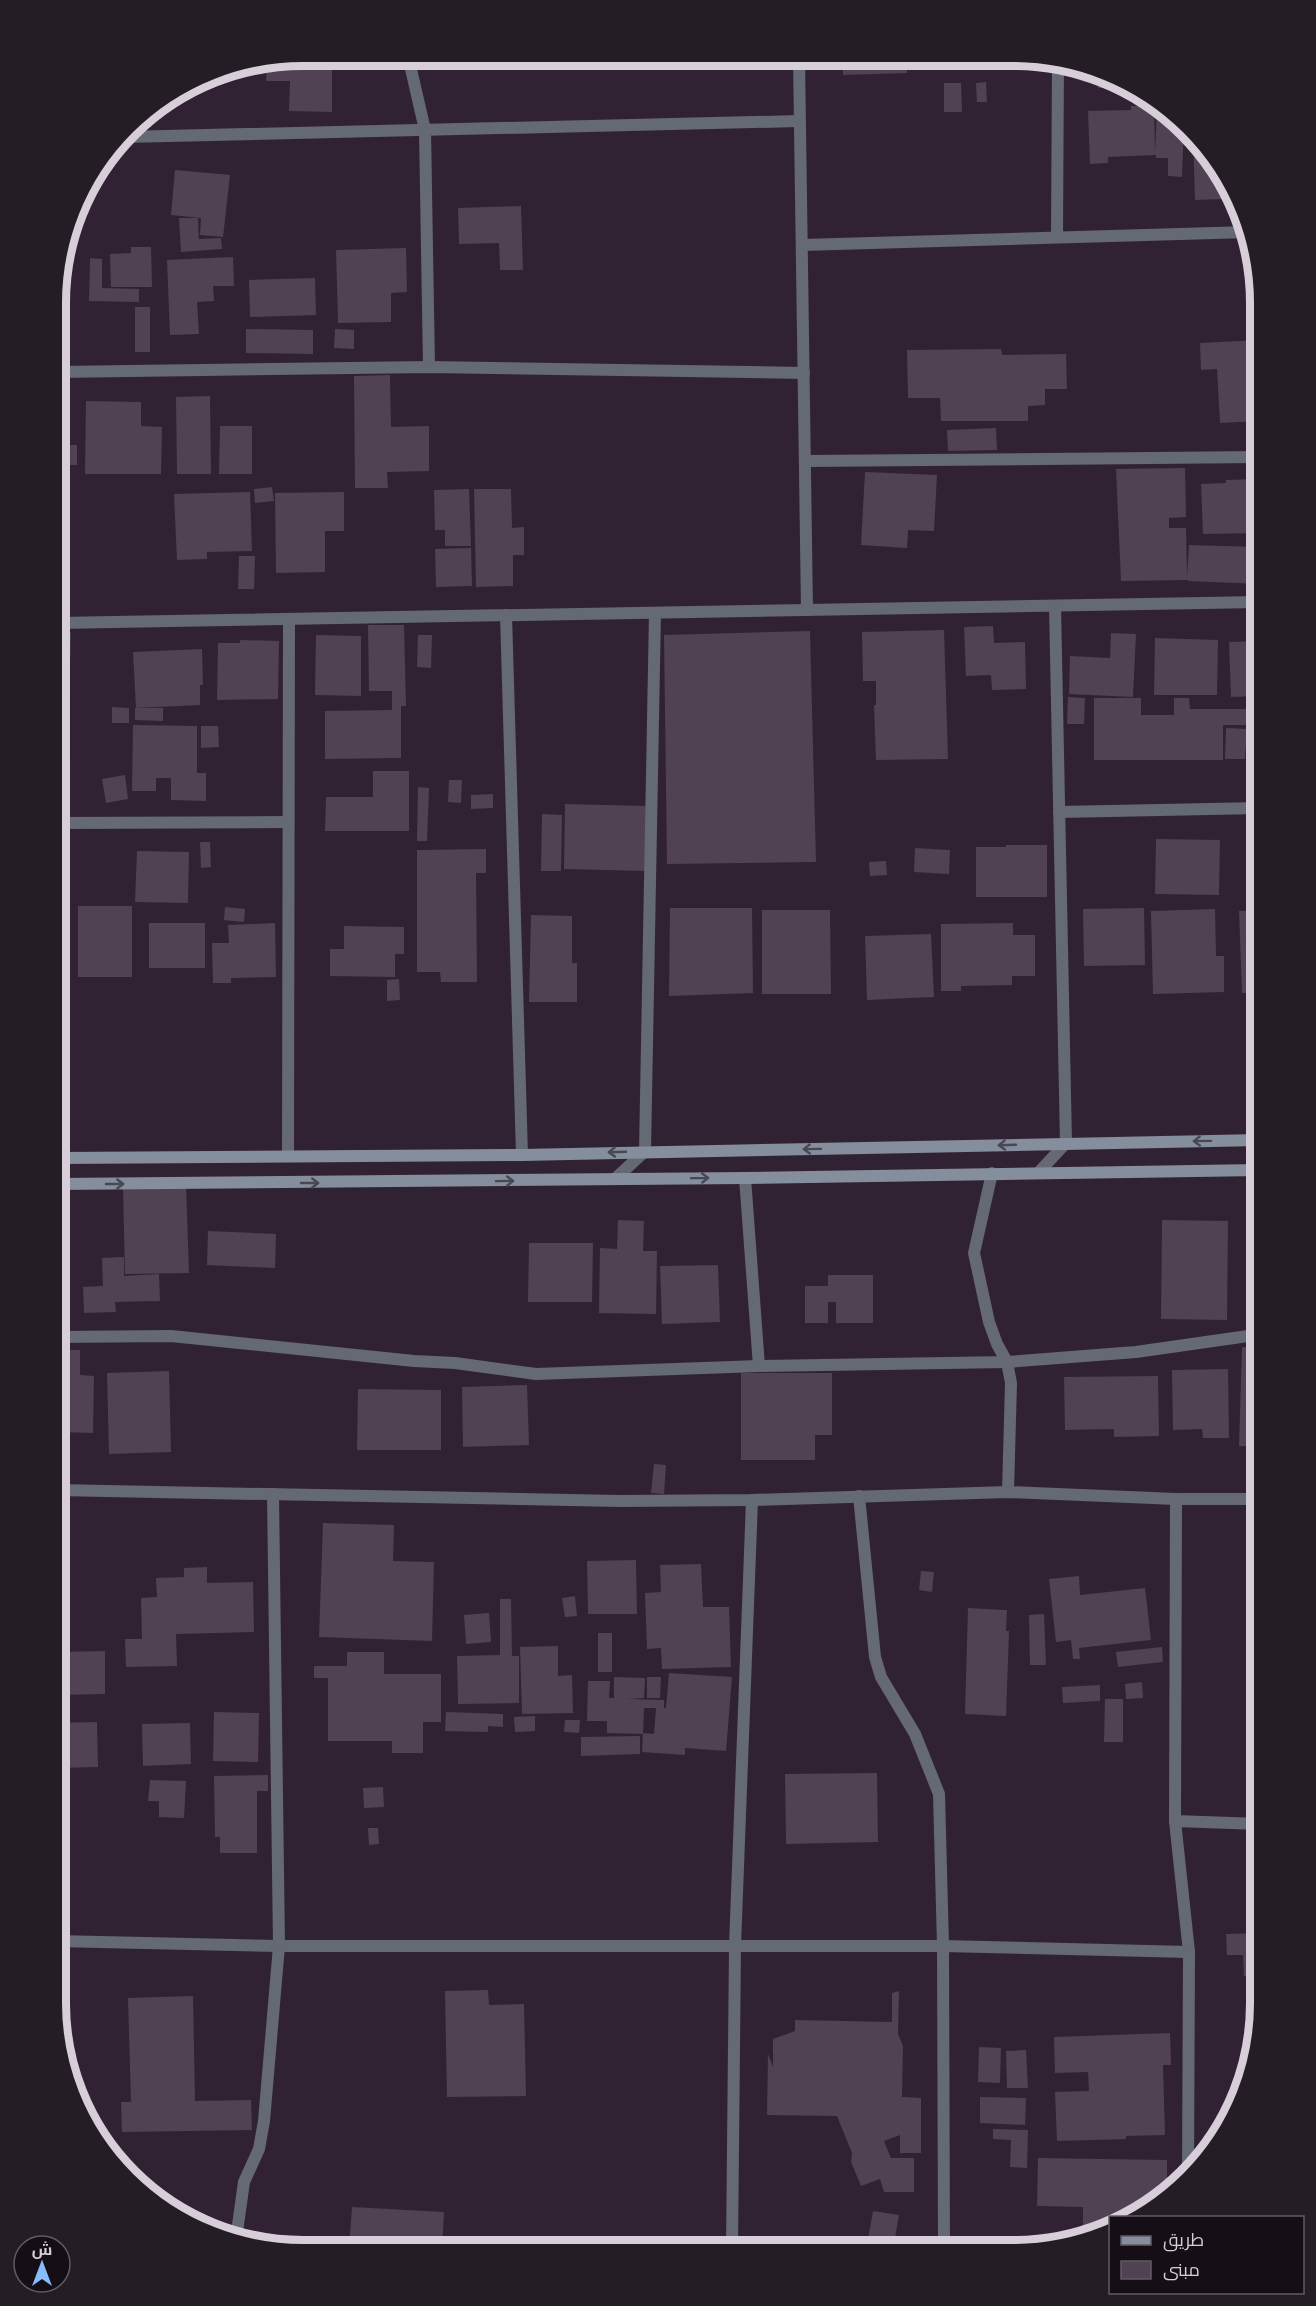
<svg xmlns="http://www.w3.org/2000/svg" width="1316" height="2306" font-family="Raleway,Cairo,sans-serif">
  <rect width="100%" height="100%" fill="#312233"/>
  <g fill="#504153">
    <path d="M303,56H332V112L289,111L290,81H266L267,64H278V60Z"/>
    <path d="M843,59H907V73L843,75Z"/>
    <path d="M1098,73L1120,80L1119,88H1098Z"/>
    <path d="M986,82L987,102H977L976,83Z"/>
    <path d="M944,83H961L962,112H944Z"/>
    <path d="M1131,106H1154L1155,153L1157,106L1176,117L1184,125L1182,177L1168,176V158H1156V155L1108,157V163L1090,164L1088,111L1131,110Z"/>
    <path d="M1193,136L1219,165L1223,173L1224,199L1195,200Z"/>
    <path d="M175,170L230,175L223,237L200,235L201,218L171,215Z"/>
    <path d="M521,206L523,270H500L499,243L459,244L458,208Z"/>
    <path d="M179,218H198L199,241V239L221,238L222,249L181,252Z"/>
    <path d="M131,247H151L152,287H111L110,254L131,253Z"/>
    <path d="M406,248L407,292L391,293V322L338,323L336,250Z"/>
    <path d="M233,257L234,286H213L214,301L197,302L199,334L170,335L167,260Z"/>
    <path d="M90,258L102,259V288L139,289V302L89,301Z"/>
    <path d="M315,278L316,315L250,317L249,280Z"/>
    <rect x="135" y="307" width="15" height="45"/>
    <path d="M246,329L313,330V354L246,353Z"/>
    <path d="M335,329L354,330V349L334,348Z"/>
    <path d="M1260,340V366L1251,367L1252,393L1260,392V421L1220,423L1217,369L1201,370L1200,343Z"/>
    <path d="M1001,349L1002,355L1066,354L1067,389H1045V405L1028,406V421H941L940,398H908L907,350Z"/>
    <path d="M390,375L391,427L429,426V471L387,472L388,488H355L354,376Z"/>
    <path d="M210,396L211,474H177L176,397Z"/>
    <path d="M86,401L141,402V426L162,427L161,474H85Z"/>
    <path d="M220,426H252V474H219Z"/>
    <path d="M996,428L997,450L948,451L947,430Z"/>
    <rect x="57" y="445" width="20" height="20"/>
    <path d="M1185,468L1186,517L1169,518V528H1186L1187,577L1189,545L1260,547V584L1188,581V580L1121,581L1116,469Z"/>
    <path d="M865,472L937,475L934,531L908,530L907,548L861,545Z"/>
    <path d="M1259,479L1260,533L1203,534L1201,484L1226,483V480Z"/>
    <path d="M272,487L274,501L255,503L254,489Z"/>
    <path d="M469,489L471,546H445V530H435L434,490Z"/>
    <path d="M474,489H511L512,528L524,527V555H513V586L476,587Z"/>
    <path d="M250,492L252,551L207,552V559L177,560L174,494Z"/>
    <path d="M344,492V531H325V572L276,573L275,493Z"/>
    <path d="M471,548L472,586L436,587L435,549Z"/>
    <path d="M239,556H255L254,589H238Z"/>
    <path d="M368,625H404L406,706H401V758L325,759V711L392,710V691H369Z"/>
    <path d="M993,626L994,643L1025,642L1026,689L992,690L991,675L966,676L964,627Z"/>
    <path d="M944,630L948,759L876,760L874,705H876V681H863L862,632Z"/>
    <path d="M57,631L71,632L69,700L57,699Z"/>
    <path d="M810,631L816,862L667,864L664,635Z"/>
    <path d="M1111,633L1136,634L1133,697L1069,694L1070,656L1110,658Z"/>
    <path d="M316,635L361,636V696L315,695Z"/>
    <path d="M418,635H432L431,668L417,667Z"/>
    <path d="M1155,638L1218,640L1217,695H1154Z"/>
    <path d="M240,640L279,641L278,699L217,700L218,643H240Z"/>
    <path d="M1260,641V696L1231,697L1229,642Z"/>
    <path d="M202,649L203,685H200V705L136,708L133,652Z"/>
    <path d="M1068,697L1085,698L1084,724H1067Z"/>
    <path d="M1094,698H1141V715H1174V698H1189L1190,709H1246V725H1223V760H1094Z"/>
    <path d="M1260,703V729L1257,730L1252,705Z"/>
    <path d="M112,707L129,708V723H112Z"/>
    <path d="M135,708H163V721L135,720Z"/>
    <path d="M133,725L197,726V773H206V801L171,800V778H156V791H132Z"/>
    <path d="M201,726H218L219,747L201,748Z"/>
    <path d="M1226,728L1247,729L1245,759H1225Z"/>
    <path d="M373,771H409V831H325L326,797H373Z"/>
    <path d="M125,775L128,799L106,803L102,779Z"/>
    <path d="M449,780H462L461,803L448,802Z"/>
    <path d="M418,787L429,788L427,841H417Z"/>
    <path d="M493,794V808L471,809V795Z"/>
    <path d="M565,804L646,806L645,871L564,869Z"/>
    <path d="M542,814L562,815L561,871H541Z"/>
    <path d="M1156,839L1220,840L1219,895L1155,894Z"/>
    <path d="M200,842H210L211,867L201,868Z"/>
    <path d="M1006,845H1047V897H976V847H1006Z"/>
    <path d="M915,848L950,850L949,874L914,872Z"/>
    <path d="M486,849V873H476L477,982H441L440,972H417V850Z"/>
    <path d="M137,851L189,852L188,903L135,902Z"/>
    <path d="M886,861L887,875L870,876L869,862Z"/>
    <rect x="78" y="906" width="54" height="71"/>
    <path d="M225,907L245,909L244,922L224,920Z"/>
    <path d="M670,908H752L753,993L669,996Z"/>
    <path d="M1144,908L1145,965L1084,966L1083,909Z"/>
    <path d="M1215,909L1216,956H1224V992L1153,994L1151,911Z"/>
    <path d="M762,910H830L831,994H762Z"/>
    <path d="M1260,910V993H1242L1239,911Z"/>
    <path d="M531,915L572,916V963H577V1002H529Z"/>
    <rect x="149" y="923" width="56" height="45"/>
    <path d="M275,923L276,977L231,978V983H213L212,943H229L228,925Z"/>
    <path d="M1013,923V935H1035V976H1012V985L961,986V991H941V924Z"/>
    <path d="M344,926L404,927V954H395V977L330,976V949H344Z"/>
    <path d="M931,934L934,997L867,1000L865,936Z"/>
    <path d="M399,979L400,1000L387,1001V980Z"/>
    <path d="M186,1186L189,1273L125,1274L123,1188Z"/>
    <path d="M618,1220L644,1221L643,1251H657L656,1314L599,1313L600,1248L617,1249Z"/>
    <path d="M1162,1220L1228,1221L1227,1320L1161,1319Z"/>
    <path d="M208,1231L276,1234L275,1268L207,1265Z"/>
    <path d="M529,1243H593L592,1302H528Z"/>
    <path d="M124,1257V1276L159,1274L160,1301L115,1302L116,1312L84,1313L83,1287L103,1286L102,1258Z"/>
    <path d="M718,1265L720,1322L662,1324L660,1266Z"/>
    <path d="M828,1275H873V1323H836V1302H828V1323H805V1286H828Z"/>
    <path d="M1242,1347L1260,1348V1447L1239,1446Z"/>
    <path d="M63,1350H80V1375L94,1376L93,1433L56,1432V1375H62Z"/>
    <path d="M1228,1369L1229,1438H1203L1202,1429L1173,1430L1172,1370Z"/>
    <path d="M169,1371L171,1452L109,1454L107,1373Z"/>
    <path d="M741,1373H832V1435H815V1460H741Z"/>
    <path d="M1158,1376L1159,1436L1114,1437V1429L1065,1430L1064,1377Z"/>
    <path d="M527,1385L529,1445L463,1447L462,1387Z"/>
    <path d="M358,1389L441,1390V1450H357Z"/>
    <path d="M654,1464L666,1465L664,1494L651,1493Z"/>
    <path d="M323,1523L394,1525L393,1561L434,1562L432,1641L319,1637Z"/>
    <path d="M636,1560L637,1614H588L587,1561Z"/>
    <path d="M701,1564L703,1607H729L731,1667L662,1669L661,1648L647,1649L645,1593L661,1592L660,1565Z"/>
    <path d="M207,1567V1583L253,1582L254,1632L176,1634L177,1666L126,1667L125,1639H142L141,1598L157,1597L156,1578L184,1577V1568Z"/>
    <path d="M921,1571L934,1572L932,1592L919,1590Z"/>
    <path d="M1079,1576L1080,1595L1145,1588L1151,1640L1079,1648L1080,1659H1073L1071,1640L1056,1642L1049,1579Z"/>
    <path d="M575,1596L577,1616L565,1617L562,1598Z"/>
    <path d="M500,1599H511L512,1656H519V1703L458,1704L457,1656L500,1655Z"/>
    <path d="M968,1608L1007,1610L1006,1631H1009L1006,1716L965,1714Z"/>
    <path d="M489,1613L491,1642L466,1644L464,1615Z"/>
    <path d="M1044,1614L1046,1665H1030L1029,1615Z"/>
    <rect x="598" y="1633" width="14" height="39"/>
    <path d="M558,1646V1676L572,1675L573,1713L522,1714L520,1647Z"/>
    <path d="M1162,1647L1163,1662L1118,1667L1116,1652Z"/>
    <path d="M105,1651V1694L56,1695V1652Z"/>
    <path d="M347,1652H384V1674H441V1722H423V1753H392V1741H328V1678H314V1666H347Z"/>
    <path d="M669,1673L732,1677L726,1751L685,1748V1755L642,1752L643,1733L654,1734L656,1708H644L643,1734L607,1733V1721H587L588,1681H610L609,1698H614V1677L645,1678L644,1698L628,1699L664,1700V1708H666Z"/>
    <path d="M647,1677H661L660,1698H647Z"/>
    <path d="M1142,1682L1143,1698L1126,1699L1125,1684Z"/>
    <path d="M1100,1685V1701L1063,1703L1062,1687Z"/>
    <path d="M1105,1699H1123V1742H1104Z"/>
    <path d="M214,1712L259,1713L258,1762L213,1761Z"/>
    <path d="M446,1712L503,1714V1727L488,1726V1732L445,1731Z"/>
    <path d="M535,1716V1731L515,1732L514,1717Z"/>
    <path d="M565,1720H580L579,1733L564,1732Z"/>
    <path d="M97,1722L98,1767L56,1768V1723Z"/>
    <path d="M190,1723L191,1764L143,1766L142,1724Z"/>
    <path d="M640,1736V1754L581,1756V1737Z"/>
    <path d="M67,1771V1788H56V1772Z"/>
    <path d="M877,1773L878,1842L786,1844L785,1774Z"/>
    <path d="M268,1775V1791H257V1853H220V1837H215L214,1776Z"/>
    <path d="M150,1780L186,1781L184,1818L159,1817V1801H148Z"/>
    <path d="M383,1787L384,1807L364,1808L363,1788Z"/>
    <path d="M368,1828H378L379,1844L369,1845Z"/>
    <path d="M1252,1852H1260V1909H1251Z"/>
    <path d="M1260,1933V2013H1256L1255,1976H1244L1243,1955H1227L1226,1934Z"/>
    <path d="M488,1990L489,2005L524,2004L526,2096L447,2097L445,1991Z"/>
    <path d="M899,1991L898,2034L903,2046L902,2097L921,2098V2153H900V2135L884,2141L891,2158H914V2192H884L880,2179L861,2186L851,2162L852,2153L837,2116L767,2115L768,2054L773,2067V2039L795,2031V2020L892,2022V1993Z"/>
    <path d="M193,1996L195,2101L251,2100L252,2130L122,2132L121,2102H131L128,1998Z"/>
    <path d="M1170,2033L1171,2065H1163L1165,2135L1126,2136V2139L1057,2141L1055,2092L1089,2091L1088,2072L1055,2073L1054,2037Z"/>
    <path d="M979,2047L1001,2048L1000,2083L978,2082Z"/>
    <path d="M1026,2050L1028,2088H1007L1006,2051Z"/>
    <path d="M980,2097L1026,2098L1025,2125L980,2123Z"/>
    <path d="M993,2129L1028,2130L1027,2168L1010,2167L1011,2140L993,2139Z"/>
    <path d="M1038,2158L1167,2160V2196L1130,2218H1110V2228L1093,2237L1083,2239V2207L1037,2206Z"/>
    <path d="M352,2207L444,2212L442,2249H349Z"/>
    <path d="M873,2211L899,2215L893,2249L867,2245Z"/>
    <path d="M1018,2238H1026V2248L1018,2250Z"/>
  </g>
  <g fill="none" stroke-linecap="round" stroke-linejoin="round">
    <g stroke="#646973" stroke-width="12">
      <path d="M408,56L425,130L429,367"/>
      <path d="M799,59L807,610"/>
      <path d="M124,137L800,121"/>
      <path d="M1057,237L1058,60"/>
      <path d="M802,245L1249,232"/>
      <path d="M57,372L429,367L804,373"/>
      <path d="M805,461L1260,457"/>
      <path d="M506,615L522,1155"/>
      <path d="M57,623L1260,602"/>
      <path d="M1059,812L1260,808"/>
      <path d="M57,823L288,822"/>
      <path d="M288,1156L289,619"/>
      <path d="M992,1173L974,1253L989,1322L997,1344L1007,1362L1011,1383L1008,1492"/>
      <path d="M1038,1173L1066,1143L1055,606"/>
      <path d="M745,1178L759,1366"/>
      <path d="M615,1179L645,1151L655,613"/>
      <path d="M56,1337L171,1336L414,1361L455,1363L536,1374L759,1366L1007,1362L1136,1352L1248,1336H1260"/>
      <path d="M56,1490L620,1501L752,1500L1008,1492L1176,1499H1260"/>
      <path d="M859,1496L875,1657L881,1677L915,1734L939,1794L943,1946L944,2250"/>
      <path d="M1176,1499L1175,1821L1189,1952L1188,2175"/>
      <path d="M1175,1821L1260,1824"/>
      <path d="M56,1941L279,1946H943L1189,1952"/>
      <path d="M236,2239L244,2182L259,2149L264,2121L279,1946L273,1494"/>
      <path d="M732,2250L735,1946L752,1500"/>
    </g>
    <g stroke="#858e9d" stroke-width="12">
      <path d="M57,1158L522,1155L1260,1140"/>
      <path d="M56,1184L745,1178L1260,1170"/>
    </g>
  </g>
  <defs><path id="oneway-shaft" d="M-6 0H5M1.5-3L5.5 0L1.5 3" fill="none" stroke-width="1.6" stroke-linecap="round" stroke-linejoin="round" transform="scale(1.5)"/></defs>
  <g stroke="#474853">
    <use href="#oneway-shaft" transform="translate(1202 1141) rotate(179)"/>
    <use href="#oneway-shaft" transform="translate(1007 1145) rotate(178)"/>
    <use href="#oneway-shaft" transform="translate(812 1149) rotate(179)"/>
    <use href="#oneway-shaft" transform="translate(617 1152) rotate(178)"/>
    <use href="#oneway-shaft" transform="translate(700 1178) rotate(-1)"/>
    <use href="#oneway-shaft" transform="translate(505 1181) rotate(-1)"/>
    <use href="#oneway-shaft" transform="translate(310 1183)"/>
    <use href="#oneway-shaft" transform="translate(115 1184)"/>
  </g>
  <path d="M0 0H1316V2306H0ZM303 66H1013A237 237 0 0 1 1250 303V2003A237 237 0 0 1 1013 2240H303A237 237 0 0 1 66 2003V303A237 237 0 0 1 303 66Z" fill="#251d26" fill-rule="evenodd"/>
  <path fill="none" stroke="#d7ced9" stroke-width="8" d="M303 66H1013A237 237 0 0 1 1250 303V2003A237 237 0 0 1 1013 2240H303A237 237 0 0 1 66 2003V303A237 237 0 0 1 303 66Z"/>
  <rect x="1109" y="2216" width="195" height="78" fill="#150e16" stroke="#635b64" stroke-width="1.5"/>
  <rect x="1121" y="2236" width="30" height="9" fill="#858e9d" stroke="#635b64" stroke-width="1.5"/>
  <text x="1163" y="2246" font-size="18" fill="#d7ced9">طريق</text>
  <rect x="1121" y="2261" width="30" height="18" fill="#504153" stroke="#635b64" stroke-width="1.5"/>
  <text x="1163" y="2276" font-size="18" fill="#d7ced9">مبنى</text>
  <g transform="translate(42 2264)"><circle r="28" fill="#150e16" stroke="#635b64" stroke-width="1.5"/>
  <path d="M0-4.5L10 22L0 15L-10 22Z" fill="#87bbfc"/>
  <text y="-9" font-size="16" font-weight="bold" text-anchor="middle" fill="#d7ced9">ش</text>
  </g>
</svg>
